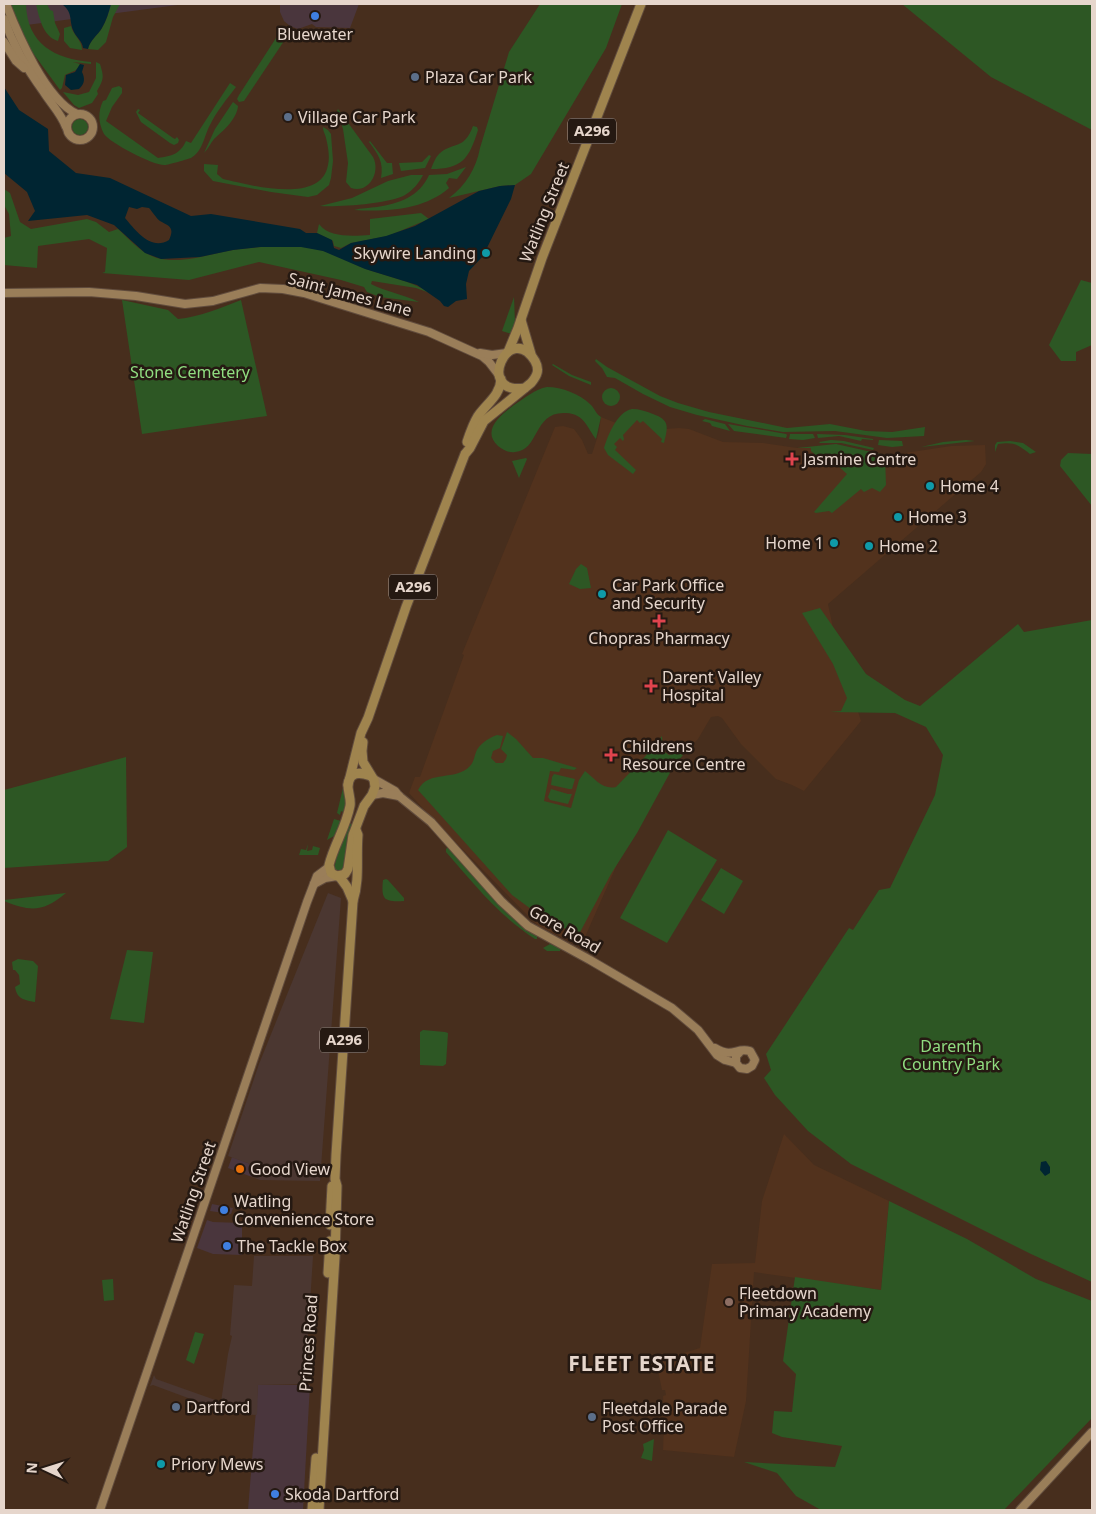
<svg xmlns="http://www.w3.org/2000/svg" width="1096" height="1514" font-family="'Noto Sans',sans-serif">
  <rect width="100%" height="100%" fill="#472e1d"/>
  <g fill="#4a363d">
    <path d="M4,4H185L4,28Z"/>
    <path d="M280,4H359L350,28L316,27L312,24L298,29L290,26L284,21L280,12Z"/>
    <path d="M232,1157L256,1166L252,1177L228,1168Z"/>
    <path d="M212,1204L233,1208L231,1214L210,1211Z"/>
    <path d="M207,1220L213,1222L242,1223V1255L213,1254L197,1248Z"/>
    <path d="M258,1385H310L303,1510H248Z"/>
  </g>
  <g fill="#4b3731">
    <path d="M328,893L341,898L320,1181L260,1180L252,1177L256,1166L228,1156L259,1064Z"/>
    <path d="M254,1256H313L305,1384L258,1385L257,1415L235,1414L215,1408L153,1385L150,1386L154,1375L156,1379L221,1402L228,1354L232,1336L230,1335L234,1285L252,1286Z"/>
  </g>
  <g fill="#52321d">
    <path d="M629,412L666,429L679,428L689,429L723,442L763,443L797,448L830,445L885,456L951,446L985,445L986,464L981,472L828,604L836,642L861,721L804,791L792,785L776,779L741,744L722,718L718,716L711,717L698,739L680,757L645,801L581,946L538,926L428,814L409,793L415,777H420L464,655L462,654L555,427L563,426L574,429L582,440L588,454H592L599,432L601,417L616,423L618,419Z"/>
    <path d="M784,1134L814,1165L889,1201L881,1290L754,1272L746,1401L734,1457L663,1450L664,1426L663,1396L666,1395L665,1390H662L658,1370L654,1362L700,1348L712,1264L755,1263L762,1201Z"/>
  </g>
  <g fill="#2d5724">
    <path d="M10,4H26C27,44 55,59 91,62V64L73,62L80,64C77,72 72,71 65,75L62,88L60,90L30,49Z"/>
    <path d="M36,4H47L50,10L53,11L55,23L60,34L58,41C43,37 39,17 36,4Z"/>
    <path d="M111,4H120L113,17L106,42L98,50L88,49C90,40 98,35 102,28C106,21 109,12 111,4Z"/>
    <path d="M540,4H622L606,48L531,174L515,185L500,186L449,198C466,185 476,169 480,148L509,52Z"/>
    <path d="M902,4H1092V130L991,77Z"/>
    <path d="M71,26C73,35 82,40 82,50L70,48L64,41V28Z"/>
    <path d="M280,34L283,35L284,41L244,101L239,102L237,99L239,95L278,35Z"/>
    <path d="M96,62L100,64C104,77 104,79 97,91L98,94L92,103L79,108L74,105L63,92L78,95L89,92L96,78Z"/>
    <path d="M230,83L236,87C227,99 216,112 210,125C204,136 203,151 191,158C188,159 168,165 165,165C154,166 110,143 104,134C98,123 98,111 103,101L106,100L112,88L119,86L122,88V93L112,107L106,121L158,158C172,156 180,154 186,141L191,143Z"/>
    <path d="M233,102L238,106C237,119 223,131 214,139C210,144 208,149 204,153L215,129Z"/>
    <path d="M138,109L140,110L138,113L173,138L175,139L177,137L179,140L178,143L174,145L170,143L141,122L136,112Z"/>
    <path d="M338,109L373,157C381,172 369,194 351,188L346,182L348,163L343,129L337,111Z"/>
    <circle cx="80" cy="127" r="8"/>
    <path d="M473,126L477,127L478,130C469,159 462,169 431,169C433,164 435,158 439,154C453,141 464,151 473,126Z"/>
    <path d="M323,127L328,130L331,134L333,161L331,178L329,185L317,195L308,197L271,192L213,181L204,171V164L218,165L217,174L223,179C250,185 321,205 328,165C330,157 328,146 326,138C325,133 323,132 323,127Z"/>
    <path d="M370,141L387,163H392L393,174L381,178C384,162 378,154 369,142Z"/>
    <path d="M429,155L431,156L425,168L401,171L399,163L422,162Z"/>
    <path d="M466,167L457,179L449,178L446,183L449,188C424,210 386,212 354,210C361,208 370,208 377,207C400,203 419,197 429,175L447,174Z"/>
    <path d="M411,175H423C419,183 413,190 405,195C389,204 340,207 320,206L352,198L388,181Z"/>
    <path d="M4,189L10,193L20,222L31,229L87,219L96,222L109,232L118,229C130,240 141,253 157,258C184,265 214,252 240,249C267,246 301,243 327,252C341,257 353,264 366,269C388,277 410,280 430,293L416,288L372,281L371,284C386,292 403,294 419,302L380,297L367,292L364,287L341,280L259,262L189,280L102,273L105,272L107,248L89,239L38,246L37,268L4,265V238L11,236L9,214L4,205Z"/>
    <path d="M421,213L429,219L388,236L351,243L341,248L334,246L333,241L317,233L319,224C329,238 353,236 370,235V219Z"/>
    <path d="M1081,280L1092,283V345L1076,352V361H1061L1049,345Z"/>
    <path d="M514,297L515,323L512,334L502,331Z"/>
    <path d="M122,300L168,310L178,319C199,317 221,308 241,300L267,416L142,434Z"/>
    <path d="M596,359L607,367L660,396L678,403L709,412L787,428L830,424L866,431L892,432L925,427L924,436L887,438L835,431L783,432L747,426L697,415L670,407L643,394L615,378L607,377L602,368L595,361Z"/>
    <path d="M553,364L572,375L591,382V385L569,376L552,365Z"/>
    <path d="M547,387C562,387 580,394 591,405C595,409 596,414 601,417L596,439C587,428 585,414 566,413C533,411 540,450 515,452C509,453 503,450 498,446C481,430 501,415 514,405C525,398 535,389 547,387Z"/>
    <circle cx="611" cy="397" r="9"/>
    <path d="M632,409C639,409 646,411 653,414C670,420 668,427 664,443L661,442L662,439L643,421L640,423L637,420L623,435L624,439L623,441L620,438L614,444L617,447L615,450L636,470L633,474L608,455L604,448C608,435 617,412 632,409Z"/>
    <path d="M705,419L725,424L730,431L712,426L710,423L702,421Z"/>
    <path d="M728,424L786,434L787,435L786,438L734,431Z"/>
    <path d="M790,434H813L815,438L803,440L789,439Z"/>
    <path d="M817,434L845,435L873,439V440L862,439L861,441L839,436L818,438Z"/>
    <path d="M831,440L844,441L874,448L873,450L841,443H820L819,442Z"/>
    <path d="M879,440L902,441L903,446L892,447L878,445Z"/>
    <path d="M966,440L975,441L921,447L943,442Z"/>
    <path d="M1010,441L1023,443L1036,452L1030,454C1017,444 1014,442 998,444L995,452V445L997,442Z"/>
    <path d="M836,444L885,455L886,485L880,492L872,488L864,492L861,489L832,513L829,511L816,513L814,512L847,474L826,455L820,459L811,451V448H797Z"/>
    <path d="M1068,453L1092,454V506L1060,466L1061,460Z"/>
    <path d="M526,458L527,459L519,478L512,461Z"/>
    <path d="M581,564L587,568L591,588L580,589L569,584L576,569Z"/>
    <path d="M820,608L866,674L905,700L920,706L1018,624L1024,632L1092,620V1282L1031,1254L851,1164L808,1131L775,1095L764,1078L771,1070L766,1054L849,928L853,930L879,890L890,888L935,795L943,755L926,727L895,713L830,712L841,711L847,698L833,664L802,613Z"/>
    <path d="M507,732L516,739L533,758H543L577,768L574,770L561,768L559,772L550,771L544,801L571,808L579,780L585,771C595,779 603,790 616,787L643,759L662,736L663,751L669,755L677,752L683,755L672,769L637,833L611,874L578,936L531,909L512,895L418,790C429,769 455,782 470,766C474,762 474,757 476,752C479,744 490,737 497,735L503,736L500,748L493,751L491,758L496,763H503L506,759L507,755L501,749Z"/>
    <path d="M126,757L127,847L108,861L4,868V790Z"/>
    <path d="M554,774L575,779L572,789H569L551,785L552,777Z"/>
    <path d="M343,788L346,802L343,812L341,811L340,815L337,813Z"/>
    <path d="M551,789L568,794H572L568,804L550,800L548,797Z"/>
    <path d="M334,819L341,821L334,836L327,840Z"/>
    <path d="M349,824H353L346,867L340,873L334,869L338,851Z"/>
    <path d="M668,830L717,860L667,943L620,918Z"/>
    <path d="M308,844L307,851L312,850L313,846L320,848L318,855H299L301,849L306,850Z"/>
    <path d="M448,847L451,848L506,911L537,935V939H535C499,916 474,884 446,852V849Z"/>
    <path d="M721,868L743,881L724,914L701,900Z"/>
    <path d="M386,879L388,880L404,898V901C384,902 381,900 383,880Z"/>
    <path d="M66,893C43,912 31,912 4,901V900Z"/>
    <path d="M550,944L561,948L560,951H547L543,948Z"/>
    <path d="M127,950L153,952L144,1023L110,1019Z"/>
    <path d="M18,959L33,961L38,966L35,1002C24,1000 17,999 15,987L20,984L19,975L15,970H13L12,962Z"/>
    <path d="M423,1030L445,1032L448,1033L446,1064L443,1066L420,1065V1032Z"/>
    <path d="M889,1201L967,1239L1036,1279L1092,1301V1418L1004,1510H821L796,1496L777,1473L744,1462L835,1467L842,1446L782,1437L772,1433L774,1411L792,1412L796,1374L783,1361L795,1277L881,1290Z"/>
    <path d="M113,1279L114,1300L104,1301L102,1280Z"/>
    <path d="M195,1332L204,1334L194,1364L186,1360Z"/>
    <path d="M654,1439L652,1461L641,1458L644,1450L643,1444Z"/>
  </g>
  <g fill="#002532" fill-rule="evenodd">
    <path d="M62,4H111C109,12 106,21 102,28C98,35 90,40 88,49L83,48C82,40 76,38 73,30C69,19 73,13 62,4Z"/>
    <path d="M80,64L84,65L82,72C85,78 85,84 79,89L71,90L65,85L66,75L75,72Z"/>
    <path d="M4,87L19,110L48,129L49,151L76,173L110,178L191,216L211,214L300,229L306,233H317L332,240L334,248L339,250L351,243L386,236L415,226L479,191L500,186L515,185L511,199L483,256L469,271L466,284L467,299L456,301L448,307L444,306L440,301L417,285L365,269L323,251L301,247H260L233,250L200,257L161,259L145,253L114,225L87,215L28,221L35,211L27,192L4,173ZM129,207L137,209L142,207L149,208C152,211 156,218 160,221C169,226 175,227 169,240C151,251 136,231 125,218Z"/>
    <path d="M1046,1161L1050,1167V1173L1045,1176L1040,1170L1041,1162Z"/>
  </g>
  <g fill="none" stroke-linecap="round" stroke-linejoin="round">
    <defs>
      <g id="secondary">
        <path d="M6,4C18,35 46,100 77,114"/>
        <path d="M4,19C13,45 27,69 43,91C51,104 61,113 66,127"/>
        <path d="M4,42L16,61L24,68"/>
        <circle cx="80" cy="127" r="13"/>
        <path d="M4,293L89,292L136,296L185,304L213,301L260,288L283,289L304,293L429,332L482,356L489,362L499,375"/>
        <path d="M480,353L492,355L507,353"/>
        <path d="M372,778L395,791L399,796L431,822L501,901L528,926L590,960L672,1008L698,1030L717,1055L725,1060L736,1063"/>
        <path d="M372,795L383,793L399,796"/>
        <path d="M314,884L325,878L337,876"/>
        <path d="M715,1048C734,1059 735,1047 750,1051L755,1060L752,1066L747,1069L740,1068L736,1063V1056L741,1051"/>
        <path d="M100,1510L307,902L317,876L329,867"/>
        <path d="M1020,1510L1092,1432"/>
      </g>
      <g id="primary">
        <path d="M521,320L531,354"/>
        <path d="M508,352L518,328L542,258L641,4"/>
        <path d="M467,442C470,433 473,424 478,416C487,403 500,396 501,379"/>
        <path d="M363,742L362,751L363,762L374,780L375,787L372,795L364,806L353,835L348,869L345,874L337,876L331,873L329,865C334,845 346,827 350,806C352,796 343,784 352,776C357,771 365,774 371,776"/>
        <path d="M348,785L361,733L368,718L406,607L465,454L470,448L484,421L531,383C537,376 540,370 535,361C509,319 474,396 525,388"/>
        <path d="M339,876L347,887L353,901"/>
        <path d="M330,1225L332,1186"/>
        <path d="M328,1273L330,1241"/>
        <path d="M312,1510L316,1458"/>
        <path d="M319,1510L335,1257L337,1186L335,1179L336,1155L353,901C360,879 356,858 358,835L356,830"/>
      </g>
    </defs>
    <use href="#secondary" stroke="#614c3d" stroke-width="10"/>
    <use href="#primary" stroke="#614c3d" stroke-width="11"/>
    <use href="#secondary" stroke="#9a7e59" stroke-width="8"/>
    <use href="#primary" stroke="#9f844e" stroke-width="9"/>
  </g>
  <g fill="#3f7fe0" stroke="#251912" stroke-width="2">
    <circle cx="315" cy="16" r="5"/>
    <circle cx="224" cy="1210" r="5"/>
    <circle cx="227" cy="1246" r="5"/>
    <circle cx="275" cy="1494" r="5"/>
  </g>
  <g fill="#5c6f8a" stroke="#251912" stroke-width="2">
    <circle cx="415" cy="77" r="5"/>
    <circle cx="288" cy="117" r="5"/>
    <circle cx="176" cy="1407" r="5"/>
    <circle cx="592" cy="1417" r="5"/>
  </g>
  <g fill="#0f9aa8" stroke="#251912" stroke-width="2">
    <circle cx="486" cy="253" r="5"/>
    <circle cx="930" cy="486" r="5"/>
    <circle cx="898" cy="517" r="5"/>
    <circle cx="834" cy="543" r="5"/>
    <circle cx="869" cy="546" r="5"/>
    <circle cx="602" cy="594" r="5"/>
    <circle cx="161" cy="1464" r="5"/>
  </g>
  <g fill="#e0444e" stroke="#251912" stroke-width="2">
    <path d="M789.5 451.5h5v5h5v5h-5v5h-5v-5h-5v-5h5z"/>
    <path d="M656.5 613.5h5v5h5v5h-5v5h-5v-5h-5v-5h5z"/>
    <path d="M648.5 678.5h5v5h5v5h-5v5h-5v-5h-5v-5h5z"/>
    <path d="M608.5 747.5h5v5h5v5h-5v5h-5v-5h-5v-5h5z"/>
  </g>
  <circle fill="#e8710a" stroke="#251912" stroke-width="2" cx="240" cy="1169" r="5"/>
  <circle fill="#8d6e63" stroke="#251912" stroke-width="2" cx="729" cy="1302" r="5"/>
  <g text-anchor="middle" stroke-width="5" stroke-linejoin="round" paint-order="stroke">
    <g fill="#251912" stroke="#ac9d94" stroke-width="1">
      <rect x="568" y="118.5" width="48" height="25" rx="4"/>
      <rect x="389" y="574.5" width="48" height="25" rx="4"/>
      <rect x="320" y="1027.5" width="48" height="25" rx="4"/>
    </g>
    <g font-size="15" font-weight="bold" fill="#e6d6cc">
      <text x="592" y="136">A296</text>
      <text x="413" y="592">A296</text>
      <text x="344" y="1045">A296</text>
    </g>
    <g font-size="16" fill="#e6d6cc" stroke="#251912" text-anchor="start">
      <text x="315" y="40" text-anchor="middle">Bluewater</text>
      <text x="425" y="83">Plaza Car Park</text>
      <text x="298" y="123">Village Car Park</text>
      <text x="476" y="259" text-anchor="end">Skywire Landing</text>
      <text x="803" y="465">Jasmine Centre</text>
      <text x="940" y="492">Home 4</text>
      <text x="908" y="523">Home 3</text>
      <text x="824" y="549" text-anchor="end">Home 1</text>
      <text x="879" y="552">Home 2</text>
      <text x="612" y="591">Car Park Office<tspan x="612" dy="18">and Security</tspan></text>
      <text x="659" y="644" text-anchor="middle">Chopras Pharmacy</text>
      <text x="662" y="683">Darent Valley<tspan x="662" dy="18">Hospital</tspan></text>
      <text x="622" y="752">Childrens<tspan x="622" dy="18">Resource Centre</tspan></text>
      <text x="250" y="1175">Good View</text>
      <text x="234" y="1207">Watling<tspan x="234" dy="18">Convenience Store</tspan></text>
      <text x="237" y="1252">The Tackle Box</text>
      <text x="739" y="1299">Fleetdown<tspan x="739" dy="18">Primary Academy</tspan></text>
      <text x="186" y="1413">Dartford</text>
      <text x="602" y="1414">Fleetdale Parade<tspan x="602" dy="18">Post Office</tspan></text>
      <text x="171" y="1470">Priory Mews</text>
      <text x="285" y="1500">Skoda Dartford</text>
    </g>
    <g font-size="16" fill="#e6d6cc" stroke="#251912">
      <text transform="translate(544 212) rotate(-68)" y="6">Watling Street</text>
      <text transform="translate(350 294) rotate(15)" y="6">Saint James Lane</text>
      <text transform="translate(565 929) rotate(30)" y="6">Gore Road</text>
      <text transform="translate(193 1192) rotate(-71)" y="6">Watling Street</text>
      <text transform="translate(308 1343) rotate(-86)" y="6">Princes Road</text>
    </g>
    <g font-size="16" fill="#90dd80" stroke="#251912">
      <text x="190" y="378">Stone Cemetery</text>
      <text x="951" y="1052">Darenth<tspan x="951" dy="18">Country Park</tspan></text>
    </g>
    <g font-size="21" font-weight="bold" letter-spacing="1" fill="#e6d6cc" stroke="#251912">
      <text x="642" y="1371">FLEET ESTATE</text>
    </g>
  </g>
  <rect width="1096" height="1514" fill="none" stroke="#e6d6cc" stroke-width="10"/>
  <g transform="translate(45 1469) rotate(274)" stroke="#251912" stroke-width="4" paint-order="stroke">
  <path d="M0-4L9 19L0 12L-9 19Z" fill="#e6d6cc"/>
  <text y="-8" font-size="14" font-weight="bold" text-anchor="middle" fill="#e6d6cc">N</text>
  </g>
</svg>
